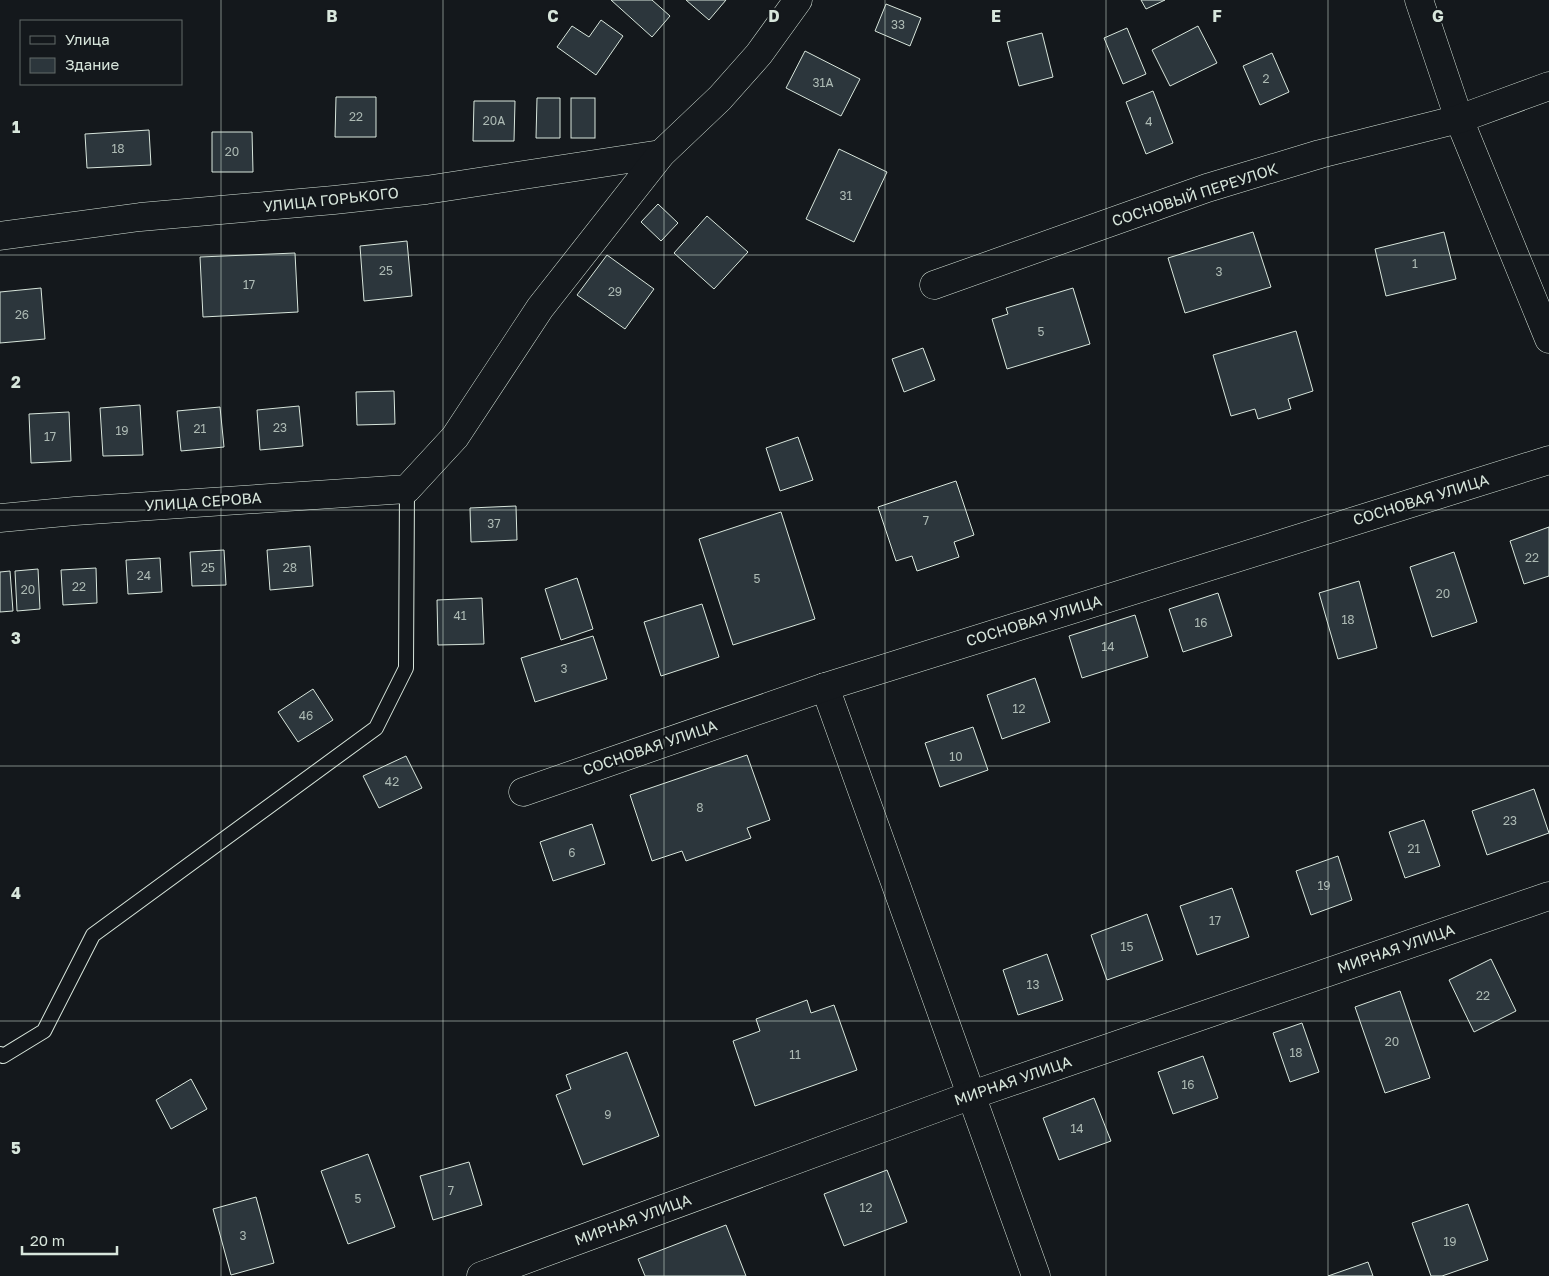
<svg xmlns="http://www.w3.org/2000/svg" width="1549" height="1276" font-family="'Golos Text',sans-serif">
  <rect width="100%" height="100%" fill="#14181c"/>
  <g fill="#2c363c" stroke="#d8e6dc">
    <path d="M611,0H652L670,16L652,37Z"/>
    <path d="M686,0H726L709,20Z"/>
    <path d="M1141,0H1165L1146,9Z"/>
    <path d="M886,4L921,18L910,46L875,31Z"/>
    <path d="M601,20L623,36L596,75L557,47L572,26L589,37Z"/>
    <path d="M1198,26L1217,63L1170,86L1152,50Z"/>
    <path d="M1127,28L1146,74L1123,84L1104,38Z"/>
    <path d="M1042,33L1053,77L1019,86L1007,42Z"/>
    <path d="M805,51L860,79L841,116L786,88Z"/>
    <path d="M1272,53L1289,92L1260,105L1243,66Z"/>
    <path d="M1153,91L1173,143L1146,154L1126,102Z"/>
    <path d="M336,97H376V137H335Z"/>
    <path d="M537,98H560V138H536Z"/>
    <rect x="571" y="98" width="24" height="40"/>
    <path d="M474,101H515L514,141H473Z"/>
    <path d="M149,130L151,165L87,168L85,134Z"/>
    <path d="M212,132H252L253,172H212Z"/>
    <path d="M839,149L887,172L854,242L806,219Z"/>
    <path d="M658,204L678,223L661,241L641,222Z"/>
    <path d="M707,216L748,252L714,289L674,253Z"/>
    <path d="M1253,232L1271,287L1185,313L1168,258Z"/>
    <path d="M1444,232L1456,279L1386,296L1375,249Z"/>
    <path d="M407,241L412,296L364,301L360,246Z"/>
    <path d="M295,253L298,312L203,317L200,257Z"/>
    <path d="M607,255L654,289L625,329L577,295Z"/>
    <path d="M41,288L45,339L0,343V292Z"/>
    <path d="M1073,288L1090,344L1007,369L992,319L1008,314L1006,308Z"/>
    <path d="M1296,331L1313,391L1288,399L1291,409L1258,419L1255,409L1231,416L1213,355Z"/>
    <path d="M923,348L935,380L904,392L892,359Z"/>
    <path d="M394,391L395,424L357,425L356,392Z"/>
    <path d="M140,405L143,455L103,456L100,408Z"/>
    <path d="M299,406L303,446L260,450L257,410Z"/>
    <path d="M220,407L224,447L181,451L177,411Z"/>
    <path d="M69,412L71,461L31,463L29,414Z"/>
    <path d="M798,437L813,480L780,491L766,448Z"/>
    <path d="M956,481L974,535L954,542L959,557L917,571L912,556L896,561L878,507Z"/>
    <path d="M516,506L517,540L471,542L470,508Z"/>
    <path d="M781,512L815,619L733,645L699,539Z"/>
    <path d="M1549,527V576L1524,584L1510,541Z"/>
    <path d="M310,546L313,586L270,590L267,550Z"/>
    <path d="M224,550L226,585L192,586L190,552Z"/>
    <path d="M1454,552L1477,622L1432,637L1410,567Z"/>
    <path d="M160,558L162,592L128,594L126,560Z"/>
    <path d="M96,568L97,603L63,605L61,570Z"/>
    <path d="M38,569L40,609L17,611L15,571Z"/>
    <path d="M10,571L13,611L0,612V572Z"/>
    <path d="M577,578L593,629L561,640L545,589Z"/>
    <path d="M1359,581L1377,648L1338,659L1319,593Z"/>
    <path d="M1218,593L1232,636L1183,652L1169,609Z"/>
    <path d="M482,598L484,644L438,645L437,600Z"/>
    <path d="M702,604L719,657L661,676L644,622Z"/>
    <path d="M1135,615L1148,657L1082,678L1069,636Z"/>
    <path d="M593,636L607,679L535,702L521,658Z"/>
    <path d="M1035,678L1050,722L1002,739L987,695Z"/>
    <path d="M313,689L333,720L298,742L278,712Z"/>
    <path d="M973,727L988,770L940,787L925,743Z"/>
    <path d="M747,755L770,820L747,828L751,838L686,861L682,851L652,861L630,795Z"/>
    <path d="M406,756L422,788L379,808L363,776Z"/>
    <path d="M1534,789L1549,833L1487,855L1472,811Z"/>
    <path d="M1424,820L1440,866L1405,878L1389,832Z"/>
    <path d="M592,824L605,864L553,881L540,842Z"/>
    <path d="M1338,856L1352,900L1311,915L1296,871Z"/>
    <path d="M1232,888L1249,937L1197,955L1180,906Z"/>
    <path d="M1147,914L1163,960L1107,980L1091,935Z"/>
    <path d="M1047,954L1063,1000L1018,1015L1003,970Z"/>
    <path d="M1491,959L1516,1011L1474,1032L1449,980Z"/>
    <path d="M1400,991L1430,1078L1385,1093L1355,1007Z"/>
    <path d="M807,1000L811,1013L834,1005L857,1070L755,1106L733,1041L760,1031L756,1019Z"/>
    <path d="M1302,1023L1319,1072L1290,1082L1273,1033Z"/>
    <path d="M627,1052L659,1136L583,1165L556,1095L571,1089L566,1075Z"/>
    <path d="M1203,1056L1218,1098L1173,1114L1158,1072Z"/>
    <path d="M191,1079L207,1109L171,1129L156,1100Z"/>
    <path d="M1094,1098L1111,1141L1059,1160L1043,1118Z"/>
    <path d="M368,1154L395,1227L348,1244L321,1171Z"/>
    <path d="M469,1162L482,1205L433,1220L420,1176Z"/>
    <path d="M887,1170L907,1222L844,1246L824,1194Z"/>
    <path d="M256,1197L274,1263L231,1275L213,1209Z"/>
    <path d="M1468,1204L1488,1260L1442,1276H1431L1412,1223Z"/>
    <path d="M726,1225L746,1276H645L638,1259Z"/>
    <path d="M1368,1262L1373,1276H1328Z"/>
  </g>
  <g fill="none" stroke-linecap="round" stroke-linejoin="round">
    <defs>
      <path id="lane" d="M0,1054L3,1056L44,1031L93,935L376,728L406,668L407,489"/>
      <g id="street">
        <path d="M1419,0L1459,119L1549,339"/>
        <path d="M0,236L140,217L334,200L426,190L661,154"/>
        <path d="M934,285L1207,188L1320,154L1459,119L1549,86"/>
        <path d="M0,518L75,511L407,489L455,437L540,308L661,154L720,98L759,54L798,0"/>
        <path d="M825,687L1036,1276"/>
        <path d="M523,792L825,687L1549,460"/>
        <path d="M481,1276L972,1095L1549,896"/>
      </g>
    </defs>
    <use href="#lane" stroke="#d8e6dc" stroke-width="16"/>
    <use href="#street" stroke="#d8e6dc" stroke-width="29"/>
    <use href="#lane" stroke="#14181c" stroke-width="14"/>
    <use href="#street" stroke="#14181c" stroke-width="28"/>
  </g>
  <path fill="none" stroke="#d8e6dc" stroke-width="1" stroke-opacity="0.55" d="M221,0V1276M443,0V1276M664,0V1276M885,0V1276M1106,0V1276M1328,0V1276M0,255H1549M0,510H1549M0,766H1549M0,1021H1549"/>
  <g text-anchor="middle" stroke-width="4" stroke-linejoin="round" paint-order="stroke">
    <g font-size="12" fill="#adbab4">
      <text x="898" y="29">33</text>
      <text x="1266" y="83">2</text>
      <text x="823" y="87">31А</text>
      <text x="356" y="121">22</text>
      <text x="494" y="125">20А</text>
      <text x="1149" y="126">4</text>
      <text x="118" y="153">18</text>
      <text x="232" y="156">20</text>
      <text x="846" y="200">31</text>
      <text x="1415" y="268">1</text>
      <text x="386" y="275">25</text>
      <text x="1219" y="276">3</text>
      <text x="249" y="289">17</text>
      <text x="615" y="296">29</text>
      <text x="22" y="319">26</text>
      <text x="1041" y="336">5</text>
      <text x="280" y="432">23</text>
      <text x="200" y="433">21</text>
      <text x="122" y="435">19</text>
      <text x="50" y="441">17</text>
      <text x="926" y="525">7</text>
      <text x="494" y="528">37</text>
      <text x="1532" y="562">22</text>
      <text x="208" y="572">25</text>
      <text x="290" y="572">28</text>
      <text x="144" y="580">24</text>
      <text x="757" y="583">5</text>
      <text x="79" y="591">22</text>
      <text x="28" y="594">20</text>
      <text x="1443" y="598">20</text>
      <text x="460" y="620">41</text>
      <text x="1348" y="624">18</text>
      <text x="1201" y="627">16</text>
      <text x="1108" y="651">14</text>
      <text x="564" y="673">3</text>
      <text x="1019" y="713">12</text>
      <text x="306" y="720">46</text>
      <text x="956" y="761">10</text>
      <text x="392" y="786">42</text>
      <text x="700" y="812">8</text>
      <text x="1510" y="825">23</text>
      <text x="1414" y="853">21</text>
      <text x="572" y="857">6</text>
      <text x="1324" y="890">19</text>
      <text x="1215" y="925">17</text>
      <text x="1127" y="951">15</text>
      <text x="1033" y="989">13</text>
      <text x="1483" y="1000">22</text>
      <text x="1392" y="1046">20</text>
      <text x="1296" y="1057">18</text>
      <text x="795" y="1059">11</text>
      <text x="1188" y="1089">16</text>
      <text x="608" y="1119">9</text>
      <text x="1077" y="1133">14</text>
      <text x="451" y="1195">7</text>
      <text x="358" y="1203">5</text>
      <text x="866" y="1212">12</text>
      <text x="243" y="1240">3</text>
      <text x="1450" y="1246">19</text>
    </g>
    <g font-size="15" fill="#d8e6dc" stroke="#14181c">
      <text transform="translate(1195 195) rotate(-18)" y="5">СОСНОВЫЙ ПЕРЕУЛОК</text>
      <text transform="translate(331 200) rotate(-6)" y="5">УЛИЦА ГОРЬКОГО</text>
      <text transform="translate(1421 500) rotate(-17)" y="5">СОСНОВАЯ УЛИЦА</text>
      <text transform="translate(203 502) rotate(-4)" y="5">УЛИЦА СЕРОВА</text>
      <text transform="translate(1034 621) rotate(-17)" y="5">СОСНОВАЯ УЛИЦА</text>
      <text transform="translate(650 748) rotate(-19)" y="5">СОСНОВАЯ УЛИЦА</text>
      <text transform="translate(1396 949) rotate(-19)" y="5">МИРНАЯ УЛИЦА</text>
      <text transform="translate(1013 1081) rotate(-19)" y="5">МИРНАЯ УЛИЦА</text>
      <text transform="translate(633 1220) rotate(-20)" y="5">МИРНАЯ УЛИЦА</text>
    </g>
  </g>
  <g font-size="16" text-anchor="middle" font-weight="bold" fill="#d8e6dc" stroke="#14181c" stroke-width="4" stroke-linejoin="round" paint-order="stroke">
    <text x="332" y="22">B</text>
    <text x="553" y="22">C</text>
    <text x="774" y="22">D</text>
    <text x="996" y="22">E</text>
    <text x="1217" y="22">F</text>
    <text x="1438" y="22">G</text>
    <text x="16" y="133">1</text>
    <text x="16" y="388">2</text>
    <text x="16" y="644">3</text>
    <text x="16" y="899">4</text>
    <text x="16" y="1154">5</text>
  </g>
  <rect x="20" y="20" width="162" height="65" fill="#14181c" stroke="#626a69"/>
  <rect x="30" y="36" width="25" height="8" fill="#14181c" stroke="#626a69"/>
  <text x="65" y="45" font-size="15" fill="#d8e6dc">Улица</text>
  <rect x="30" y="58" width="25" height="15" fill="#2c363c" stroke="#626a69"/>
  <text x="65" y="70" font-size="15" fill="#d8e6dc">Здание</text>
  <path d="M22 1246v8h95v-8" fill="none" stroke="#d8e6dc" stroke-width="2.5"/>
  <text x="30" y="1246" font-size="15" fill="#d8e6dc" stroke="#14181c" stroke-width="4" paint-order="stroke">20 m</text>
</svg>
